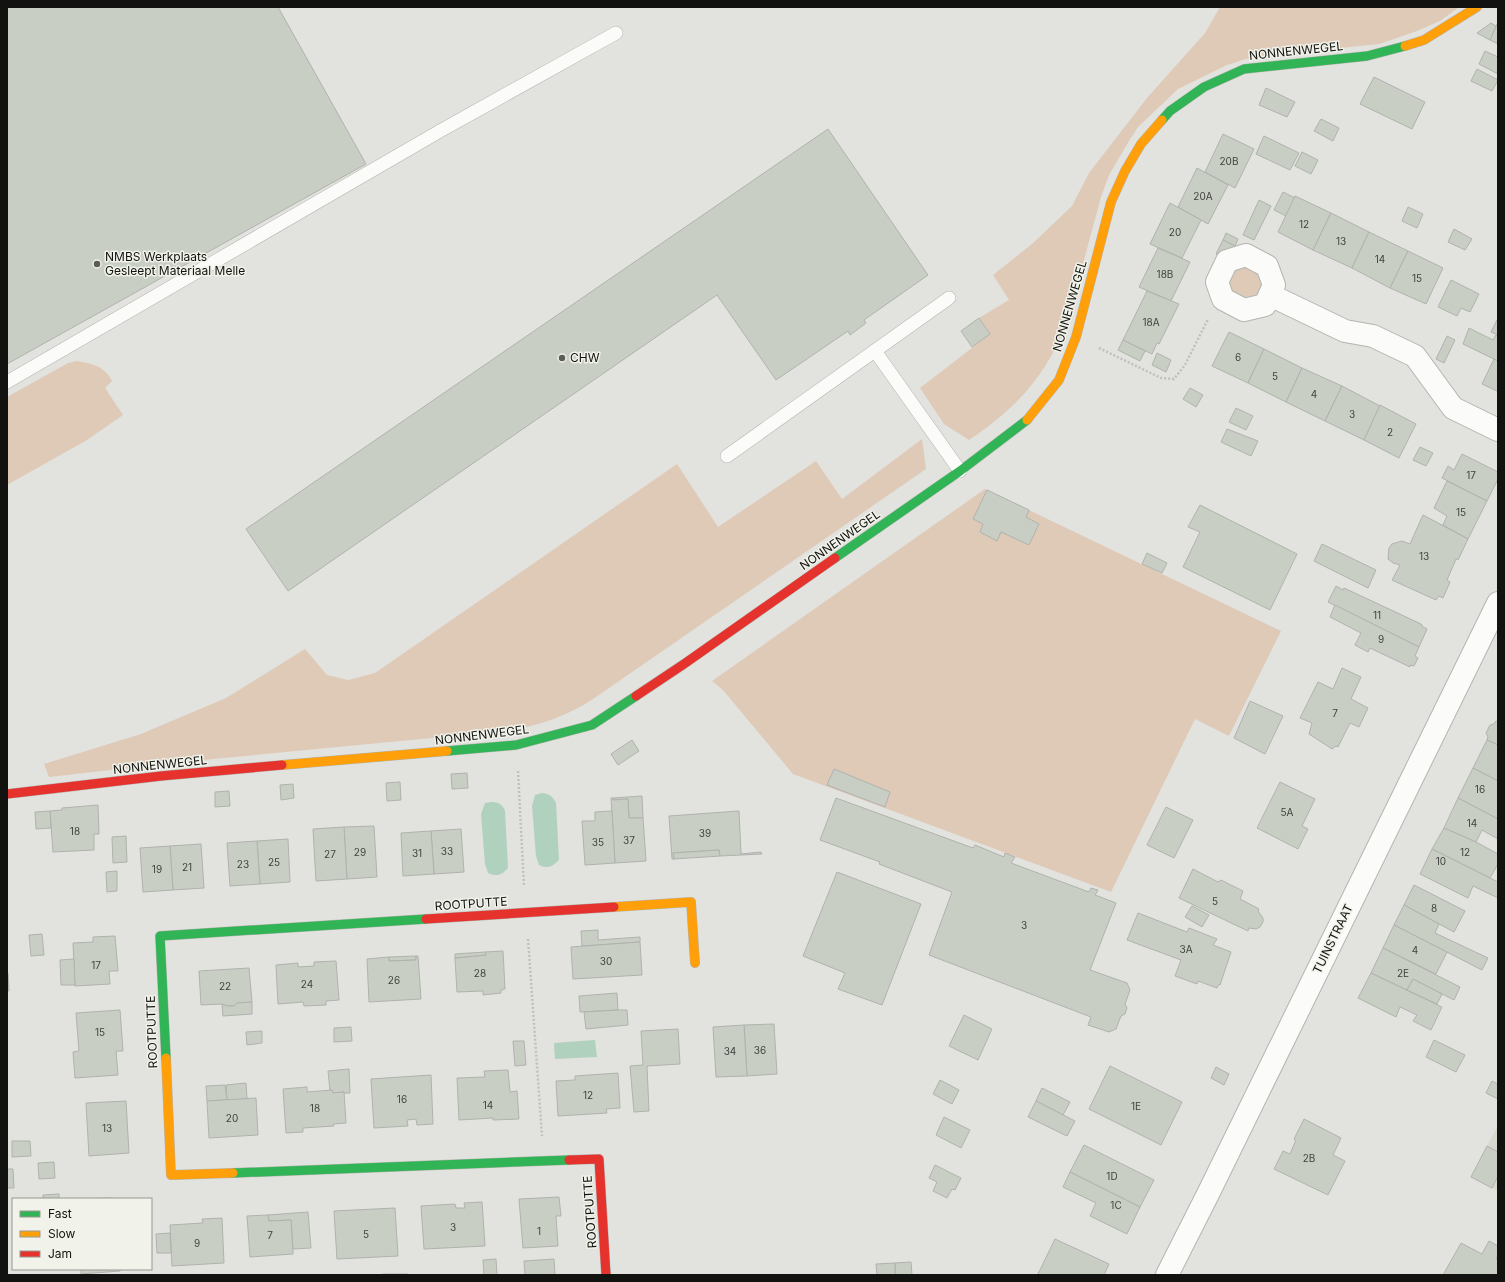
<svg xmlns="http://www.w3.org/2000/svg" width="1505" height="1282" font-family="Inter,sans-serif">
  <rect width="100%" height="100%" fill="#e2e2de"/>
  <path fill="#d8d9ce" d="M1498,1125V1191L1471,1177Z"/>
  <g fill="#dfcab8">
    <path d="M1220,7H1459L1440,21L1417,31L1379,44L1273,55L1246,59L1227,65L1178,89L1138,127L1129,141L1109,175L1101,197L1068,319C1048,374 1017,408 969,440L944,424L920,388L990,334L979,318L1009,300L993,275L1032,244L1072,206L1089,173L1147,98L1205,33Z"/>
    <path d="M1247,265L1260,272L1265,284L1259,296L1247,301L1232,294L1229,282L1234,270Z"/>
    <path d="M77,361C92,364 104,365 112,381L105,388L123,415L87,440L7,485V397L68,363Z"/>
    <path d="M922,439L926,469L593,699C566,717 537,726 505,731L182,762L49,777L44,764L141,734L226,698L305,649L327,675L348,680L375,673L677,464L718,527L816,461L842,499Z"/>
    <path d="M985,489L1281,631L1229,736L1195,719L1111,892L793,774L723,690L712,681Z"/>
  </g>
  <g fill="#b0d1bd">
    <path d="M542,793C550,794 552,796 556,803L559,860C552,867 548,869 539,865L536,856L532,806L535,795Z"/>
    <path d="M491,802C499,802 502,804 505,811L508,868C502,875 497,877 488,873L485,864L481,814L485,803Z"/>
    <path d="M595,1040L597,1057L555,1059L554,1043Z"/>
  </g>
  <g fill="#c9cec4" stroke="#b0b2ae">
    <path d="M7,7H278L366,164L7,364Z"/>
    <path d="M1498,22V44L1490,40Z"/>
    <path d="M1491,23L1496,26L1490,40L1477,33Z"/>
    <path d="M1485,51L1498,57V74L1479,64Z"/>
    <path d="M1477,69L1498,80L1492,91L1471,81Z"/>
    <path d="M1374,77L1425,102L1412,129L1360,104Z"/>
    <path d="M1266,88L1295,102L1287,117L1259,105Z"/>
    <path d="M1321,119L1339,128L1333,141L1314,131Z"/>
    <path d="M828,129L928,275L864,320L866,323L850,335L848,331L776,380L717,295L288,591L246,529Z"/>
    <path d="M1223,134L1254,149L1235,188L1205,172Z"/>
    <path d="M1264,136L1299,153L1290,170L1256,154Z"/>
    <path d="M1302,152L1318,160L1311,174L1295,166Z"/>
    <path d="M1197,168L1228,185L1208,224L1178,207Z"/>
    <path d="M1283,192L1295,198L1286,216L1274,210Z"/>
    <path d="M1295,196L1331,213L1313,250L1278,232Z"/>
    <path d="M1259,200L1271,206L1254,240L1243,235Z"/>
    <path d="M1170,203L1201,220L1182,258L1150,244Z"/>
    <path d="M1408,207L1423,214L1417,228L1402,221Z"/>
    <path d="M1331,213L1369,232L1352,268L1313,250Z"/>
    <path d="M1454,229L1472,239L1465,250L1448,242Z"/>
    <path d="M1369,232L1408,251L1390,288L1352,268Z"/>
    <path d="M1226,233L1238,239L1235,246L1223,240Z"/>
    <path d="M1223,240L1235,246L1234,248L1218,255L1216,254Z"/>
    <path d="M1158,248L1190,262L1171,301L1139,287Z"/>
    <path d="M1408,251L1443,268L1426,304L1390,288Z"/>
    <path d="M1451,280L1479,294L1470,312L1461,308L1457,316L1438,307Z"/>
    <path d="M1147,291L1179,304L1159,344L1157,343L1152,354L1123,340Z"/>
    <path d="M979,318L990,334L972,347L961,331Z"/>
    <path d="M1497,320H1498V335L1491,332Z"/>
    <path d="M1469,328L1493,340L1496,335H1498V361L1463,344Z"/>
    <path d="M1229,332L1264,349L1248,383L1212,366Z"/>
    <path d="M1447,336L1455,340L1444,363L1436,359Z"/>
    <path d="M1123,340L1145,351L1140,361L1118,350Z"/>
    <path d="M1264,349L1302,368L1286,402L1248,383Z"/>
    <path d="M1157,353L1171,360L1166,372L1152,365Z"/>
    <path d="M1494,359L1498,361V388L1497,391L1482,384Z"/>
    <path d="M1302,368L1342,386L1325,421L1286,402Z"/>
    <path d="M1342,386L1380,406L1364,440L1325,421Z"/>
    <path d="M1190,388L1203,395L1196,407L1183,399Z"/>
    <path d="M1380,405L1416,424L1399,458L1364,440Z"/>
    <path d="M1236,408L1253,416L1246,430L1229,422Z"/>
    <path d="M1227,429L1258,441L1251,456L1221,442Z"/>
    <path d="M1420,447L1433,453L1426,466L1413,460Z"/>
    <path d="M1462,454L1498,472V479L1487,501L1442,478L1448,466L1454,470Z"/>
    <path d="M1447,481L1487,501L1468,539L1443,525L1447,516L1434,508Z"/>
    <path d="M987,490L1029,510L1026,517L1039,524L1029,545L1001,532L997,541L980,532L983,524L973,519Z"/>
    <path d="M1200,505L1297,554L1270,610L1183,567L1200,532L1188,527Z"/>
    <path d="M1423,515L1468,539L1458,560L1456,559L1447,580L1450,582L1443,598L1439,596L1436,600L1392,580L1400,565L1393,563L1388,559L1389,548L1392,544L1402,541L1410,544Z"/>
    <path d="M1322,544L1376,570L1368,588L1314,561Z"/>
    <path d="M1147,553L1167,563L1162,573L1142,564Z"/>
    <path d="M1336,586L1343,590L1344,588L1421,624L1423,627L1427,629L1419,647L1328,602Z"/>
    <path d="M1335,605L1419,647L1415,656L1418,658L1414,666L1410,665V667L1370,648L1368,652L1355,645L1361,633L1330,617Z"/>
    <path d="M1342,668L1361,677L1351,699L1368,708L1359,727L1350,723L1338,747L1336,746L1332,749L1309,734L1312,723L1300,718L1318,682L1333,689Z"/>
    <path d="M1250,701L1283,716L1265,754L1234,738Z"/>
    <path d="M1496,721L1498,722V745L1487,740L1488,737L1486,733L1490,725L1494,724Z"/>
    <path d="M632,740L639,751L618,765L611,754Z"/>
    <path d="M1487,740L1498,745V781L1473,768Z"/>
    <path d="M1473,768L1498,781V819L1458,798Z"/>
    <path d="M834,769L890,792L885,807L827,785Z"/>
    <path d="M467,773L468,788L452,789L451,774Z"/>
    <path d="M400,782L401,800L387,801L386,783Z"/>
    <path d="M1280,782L1315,799L1302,826L1308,829L1298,849L1257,828Z"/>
    <path d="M293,784L294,798L281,800L280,785Z"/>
    <path d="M229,791L230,806L215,807V792Z"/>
    <path d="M642,796L643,818H629L628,799L613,800V798Z"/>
    <path d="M611,798H613V800L628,799L629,818H643L646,861L615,863Z"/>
    <path d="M836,798L973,848L975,845L1004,857L1005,853L1015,857L1011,863L1089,892L1091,888L1098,890L1095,895L1116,903L1090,970L1127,983L1130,990L1125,1004L1127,1008L1125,1014L1121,1016L1116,1029L1109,1032L1088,1025L1091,1017L929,955L952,892L879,864L880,862L820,840Z"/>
    <path d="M1458,798L1498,819V839L1482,830L1476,842L1444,828Z"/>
    <path d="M98,805L99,834H94V850L53,852L50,811L62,810V808Z"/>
    <path d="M1166,807L1193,820L1174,858L1147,845Z"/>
    <path d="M50,811L51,828L36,829L35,812Z"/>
    <path d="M612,811L615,863L585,865L582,821H595V812Z"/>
    <path d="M739,811L741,854L761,852L762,854L720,856L719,850L673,853L674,859H672L669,816Z"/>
    <path d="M374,826L377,877L347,879L344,827Z"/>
    <path d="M344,827L347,879L316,881L313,829Z"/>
    <path d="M1444,828L1476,842L1498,854V864L1490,878L1432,849Z"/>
    <path d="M461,829L464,872L434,874L431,831Z"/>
    <path d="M431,831L434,874L403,876L401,833Z"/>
    <path d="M126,836L127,862L113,863L112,837Z"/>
    <path d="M288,839L290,882L260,884L257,841Z"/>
    <path d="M257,841L260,884L230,886L227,843Z"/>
    <path d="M201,844L204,888L173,890L170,846Z"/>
    <path d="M170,846L173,890L143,892L140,848Z"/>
    <path d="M1432,849L1498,882V898L1473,886L1468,898L1420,874Z"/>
    <path d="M719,850L720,856L674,859L673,853Z"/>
    <path d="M1193,869L1218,882L1221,880L1243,891L1240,899L1259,909L1258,911L1263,918V922L1260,927L1256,929L1249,928L1248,931L1179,898Z"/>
    <path d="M117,871V891L107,892L106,872Z"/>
    <path d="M837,872L921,904L882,1005L838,989L845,973L803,956Z"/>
    <path d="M1414,885L1465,911L1454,932L1404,905Z"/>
    <path d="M1404,905L1439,924L1435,933L1488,958L1482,970L1394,925Z"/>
    <path d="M1192,906L1209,915L1202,927L1185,917Z"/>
    <path d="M1138,913L1187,932L1189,928L1217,939L1213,945L1231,952L1220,985L1219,984L1217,988L1198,981L1197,984L1175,976L1181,960L1127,940Z"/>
    <path d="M1394,925L1447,952L1436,974L1383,948Z"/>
    <path d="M598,930V940L640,937V942L582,946L581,931Z"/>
    <path d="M42,934L44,955L31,956L29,935Z"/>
    <path d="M115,936L118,971H109L110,984L75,986L73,943L93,942V937Z"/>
    <path d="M640,942L642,975L573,979L571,947Z"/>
    <path d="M1383,948L1460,987L1454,1000L1413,979L1407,990L1371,973Z"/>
    <path d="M503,951L505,989L501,990V993L483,995V991L457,992L455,958L486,955L485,952Z"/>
    <path d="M485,952L486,955L455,958V954Z"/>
    <path d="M416,956V960L389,961V957Z"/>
    <path d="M416,956H418L421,999L369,1002L367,959L389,957V961L416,960Z"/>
    <path d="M74,959L75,985H61L60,960Z"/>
    <path d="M336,961L339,1000L326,1001V1005L304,1006L303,1002L278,1004L276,965L298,963V967L314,966V962Z"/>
    <path d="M249,968L252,1002L237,1003L234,1006H227L222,1004L201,1005L199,971Z"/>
    <path d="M8,973L9,991H7V974Z"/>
    <path d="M1371,973L1442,1007L1431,1030L1413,1021L1417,1015L1400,1007L1396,1017L1358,998Z"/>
    <path d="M1413,979L1442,994L1437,1004L1407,990Z"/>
    <path d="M617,993L618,1010L580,1012L579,996Z"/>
    <path d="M252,1002V1014L223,1016L222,1004L227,1006H234L237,1003Z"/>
    <path d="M120,1010L123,1051H116L118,1075L75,1078L73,1052L79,1051L76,1013Z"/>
    <path d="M618,1010H627L628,1025L586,1029L584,1012Z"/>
    <path d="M964,1015L992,1029L978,1060L949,1046Z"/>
    <path d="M774,1024L777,1074L747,1076L744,1025Z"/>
    <path d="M744,1025L747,1076L716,1077L713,1027Z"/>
    <path d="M351,1027L352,1041L334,1042V1028Z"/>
    <path d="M678,1029L680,1064L647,1066L649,1111L634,1112L630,1066L643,1065L641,1031Z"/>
    <path d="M262,1031V1043L247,1045L246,1032Z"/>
    <path d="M1434,1040L1465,1055L1456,1072L1426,1057Z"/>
    <path d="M513,1041H524L526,1065L515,1066Z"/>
    <path d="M1110,1066L1182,1102L1161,1145L1089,1109Z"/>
    <path d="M1216,1067L1229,1074L1224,1085L1211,1078Z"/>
    <path d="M349,1069L350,1093H344V1092L333,1093L332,1090L330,1091L328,1071Z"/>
    <path d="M508,1070L510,1092L517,1091L519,1119L493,1120V1118L459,1120L457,1078L485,1077L484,1071Z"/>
    <path d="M618,1073L620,1108L606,1109L607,1113L558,1116L556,1081L575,1080V1076Z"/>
    <path d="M431,1075L433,1124L417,1125L416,1119L407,1120L408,1126L374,1128L371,1079Z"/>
    <path d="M940,1080L959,1090L952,1104L933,1094Z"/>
    <path d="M1492,1081L1498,1084V1099L1486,1093Z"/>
    <path d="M246,1083L247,1099L227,1100L226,1085Z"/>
    <path d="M225,1085L227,1100L207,1101L206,1086Z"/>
    <path d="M307,1087V1092L332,1090L333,1093L344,1092L346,1123L333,1124L334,1126L303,1128V1132L286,1133L283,1089Z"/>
    <path d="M1042,1088L1070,1102L1063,1115L1036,1101Z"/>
    <path d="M256,1098L258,1135L209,1138L207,1101Z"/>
    <path d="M126,1101L129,1153L89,1156L86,1103Z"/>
    <path d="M1036,1101L1075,1121L1067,1136L1028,1117Z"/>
    <path d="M944,1117L970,1130L961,1148L936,1135Z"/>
    <path d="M1304,1119L1341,1138L1333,1155L1345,1161L1328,1195L1274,1169L1283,1151L1290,1154L1296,1140L1294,1139Z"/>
    <path d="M12,1141H30L31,1156L12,1157Z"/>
    <path d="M1084,1145L1154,1180L1140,1207L1070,1172Z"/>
    <path d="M1487,1146L1498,1152V1176L1492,1188L1471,1177Z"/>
    <path d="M54,1162L55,1178L39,1179L38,1163Z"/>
    <path d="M935,1165L961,1178L955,1190L952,1189L947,1198L933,1191L937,1182L929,1178Z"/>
    <path d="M7,1169H13L14,1188H7Z"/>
    <path d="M1070,1172L1140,1207L1127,1234L1090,1216L1096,1203L1063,1187Z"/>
    <path d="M59,1194V1199H43V1195Z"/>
    <path d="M559,1197L561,1216H556L558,1246L523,1248L519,1199Z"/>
    <path d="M111,1198L112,1199H86Z"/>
    <path d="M482,1202L485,1246L424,1249L421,1206L455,1204L456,1208H465L464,1203Z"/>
    <path d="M395,1208L398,1256L337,1259L334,1211Z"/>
    <path d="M308,1212L311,1248L293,1249L291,1220L269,1221L268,1215Z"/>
    <path d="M268,1215L269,1221L291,1220L293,1254L250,1257L247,1216Z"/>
    <path d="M222,1218L224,1263L172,1266L170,1225L203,1223L202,1219Z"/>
    <path d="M170,1233L171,1253H157L156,1234Z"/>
    <path d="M1055,1239L1109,1264L1104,1275H1041L1038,1274Z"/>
    <path d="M1489,1241L1498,1246V1255L1496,1259L1498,1260V1275H1443L1461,1243L1482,1254Z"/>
    <path d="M496,1259L497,1275H484L483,1260Z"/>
    <path d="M554,1259L555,1275H525L524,1261Z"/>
    <path d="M911,1262L912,1275H895V1263Z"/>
    <path d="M895,1263V1275H877L876,1264Z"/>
    <path d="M81,1269H121L120,1271L81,1274Z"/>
    <rect x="383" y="1274" width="24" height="1"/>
  </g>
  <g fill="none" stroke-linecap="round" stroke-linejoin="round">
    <defs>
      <g id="lane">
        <path d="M875,351L960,471"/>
        <path d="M7,382L440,131L616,33"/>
        <path d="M727,456L949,298"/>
      </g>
      <g id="street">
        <path d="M1246,255L1267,266L1274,285L1265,305L1244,310L1223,299L1217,282L1227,261Z"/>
        <path d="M1270,295L1345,331L1373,336L1415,356L1453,408L1498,430"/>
        <path d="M1167,1275L1208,1194L1498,603"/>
      </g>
      <g id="fast">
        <path d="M1162,120L1170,111L1204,87L1244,69L1367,56L1405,46"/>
        <path d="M835,558L960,471L1027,420"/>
        <path d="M447,751L516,745L592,725L636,696"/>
        <path d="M166,1058L160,936L426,919"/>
        <path d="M233,1173L569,1160"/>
      </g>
      <g id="slow">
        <path d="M1405,46L1424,40L1477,7"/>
        <path d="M1027,420L1059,380L1076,337L1111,202L1125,171L1141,144L1162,120"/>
        <path d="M282,765L447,751"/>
        <path d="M614,907L691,902L695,963"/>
        <path d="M166,1058L171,1175L233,1173"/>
      </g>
      <g id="jam">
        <path d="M636,696L684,664L835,558"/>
        <path d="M7,794L161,776L282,765"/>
        <path d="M426,919L614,907"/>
        <path d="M569,1160L599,1159L606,1275"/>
      </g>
    </defs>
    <use href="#lane" stroke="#b4b4b0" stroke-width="14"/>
    <use href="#street" stroke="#b4b4b0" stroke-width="24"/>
    <use href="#fast" stroke="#b4b4b0" stroke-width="10"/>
    <use href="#slow" stroke="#b4b4b0" stroke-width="10"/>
    <use href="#jam" stroke="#b4b4b0" stroke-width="10"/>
    <g stroke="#c0c0bf" stroke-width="2.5" stroke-dasharray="2 2" stroke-linecap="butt">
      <path d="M1099,348L1161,378L1174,379L1185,365L1208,319"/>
      <path d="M518,771L524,886"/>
      <path d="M528,939L542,1136"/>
    </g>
    <use href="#lane" stroke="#fbfbfa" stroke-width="13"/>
    <use href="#street" stroke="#fbfbfa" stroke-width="22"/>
    <use href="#fast" stroke="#30b455" stroke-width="9"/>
    <use href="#slow" stroke="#ff9f0a" stroke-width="9"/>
    <use href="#jam" stroke="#e5322d" stroke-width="9"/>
  </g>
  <g fill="#5b5b58" stroke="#f1f2e9" stroke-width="1.5">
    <circle cx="97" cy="264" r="4"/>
    <circle cx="562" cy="358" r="4"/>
  </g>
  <g text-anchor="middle" stroke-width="3" stroke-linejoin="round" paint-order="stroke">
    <g font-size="10" fill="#41423e">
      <text x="1229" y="165">20B</text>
      <text x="1203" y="200">20A</text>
      <text x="1304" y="228">12</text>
      <text x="1175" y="236">20</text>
      <text x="1341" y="245">13</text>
      <text x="1380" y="263">14</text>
      <text x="1165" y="278">18B</text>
      <text x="1417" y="282">15</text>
      <text x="1151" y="326">18A</text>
      <text x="1238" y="361">6</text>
      <text x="1275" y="380">5</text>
      <text x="1314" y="398">4</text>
      <text x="1352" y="418">3</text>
      <text x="1390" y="436">2</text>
      <text x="1471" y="479">17</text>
      <text x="1461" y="516">15</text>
      <text x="1424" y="560">13</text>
      <text x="1377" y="619">11</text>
      <text x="1381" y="643">9</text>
      <text x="1335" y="717">7</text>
      <text x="1480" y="793">16</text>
      <text x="1287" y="816">5A</text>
      <text x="1472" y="827">14</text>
      <text x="75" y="835">18</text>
      <text x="705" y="837">39</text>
      <text x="629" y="844">37</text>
      <text x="598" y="846">35</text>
      <text x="447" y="855">33</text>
      <text x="360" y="856">29</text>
      <text x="1465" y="856">12</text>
      <text x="417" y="857">31</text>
      <text x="330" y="858">27</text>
      <text x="1441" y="865">10</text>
      <text x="274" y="866">25</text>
      <text x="243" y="868">23</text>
      <text x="187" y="871">21</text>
      <text x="157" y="873">19</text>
      <text x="1215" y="905">5</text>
      <text x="1434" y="912">8</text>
      <text x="1024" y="929">3</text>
      <text x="1186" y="953">3A</text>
      <text x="1415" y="954">4</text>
      <text x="606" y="965">30</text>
      <text x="96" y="969">17</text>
      <text x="480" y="977">28</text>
      <text x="1403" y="977">2E</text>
      <text x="394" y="984">26</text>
      <text x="307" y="988">24</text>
      <text x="225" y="990">22</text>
      <text x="100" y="1036">15</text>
      <text x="760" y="1054">36</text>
      <text x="730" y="1055">34</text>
      <text x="588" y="1099">12</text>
      <text x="402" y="1103">16</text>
      <text x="488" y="1109">14</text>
      <text x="1136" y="1110">1E</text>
      <text x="315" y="1112">18</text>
      <text x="232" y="1122">20</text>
      <text x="107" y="1132">13</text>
      <text x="1309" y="1162">2B</text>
      <text x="1112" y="1180">1D</text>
      <text x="1116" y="1209">1C</text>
      <text x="453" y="1231">3</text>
      <text x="539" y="1235">1</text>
      <text x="366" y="1238">5</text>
      <text x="270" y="1239">7</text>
      <text x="197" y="1247">9</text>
    </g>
    <g font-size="12" fill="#121210" stroke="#f1f2e9">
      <text transform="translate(1296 51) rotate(-6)" y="4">NONNENWEGEL</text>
      <text transform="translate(1070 306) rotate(-74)" y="4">NONNENWEGEL</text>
      <text transform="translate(840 540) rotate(-35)" y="4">NONNENWEGEL</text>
      <text transform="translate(482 735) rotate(-7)" y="4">NONNENWEGEL</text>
      <text transform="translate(160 765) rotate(-6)" y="4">NONNENWEGEL</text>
      <text transform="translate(471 904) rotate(-4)" y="4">ROOTPUTTE</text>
      <text transform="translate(1333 939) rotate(-64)" y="4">TUINSTRAAT</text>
      <text transform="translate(152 1032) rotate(-92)" y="4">ROOTPUTTE</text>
      <text transform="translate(590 1212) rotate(-94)" y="4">ROOTPUTTE</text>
    </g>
    <g font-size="12" fill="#121210" stroke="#f1f2e9" text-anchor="start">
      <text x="105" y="261">NMBS Werkplaats<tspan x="105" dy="14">Gesleept Materiaal Melle</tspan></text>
      <text x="570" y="362">CHW</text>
    </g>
  </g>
  <rect width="1505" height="1282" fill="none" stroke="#121210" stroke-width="16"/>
  <rect x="12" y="1198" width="140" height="72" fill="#f1f2e9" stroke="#989892"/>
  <rect x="20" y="1211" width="20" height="6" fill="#30b455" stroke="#989892"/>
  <text x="48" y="1218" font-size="12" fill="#121210">Fast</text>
  <rect x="20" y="1231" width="20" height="6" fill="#ff9f0a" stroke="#989892"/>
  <text x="48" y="1238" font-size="12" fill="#121210">Slow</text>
  <rect x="20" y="1251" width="20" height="6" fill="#e5322d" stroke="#989892"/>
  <text x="48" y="1258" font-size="12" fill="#121210">Jam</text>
</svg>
